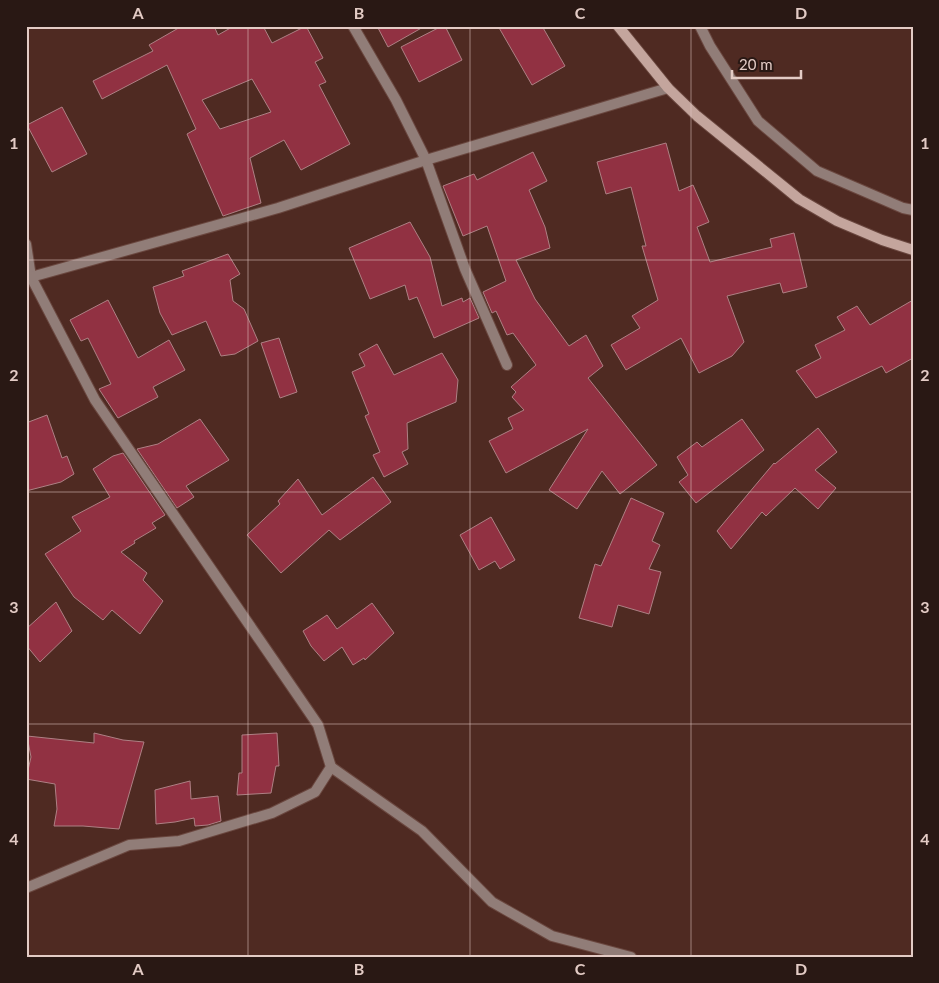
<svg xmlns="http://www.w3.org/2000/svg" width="939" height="983" font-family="Lato,sans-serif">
  <rect width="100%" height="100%" fill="#4f2a22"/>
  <g fill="#913142" stroke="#ae8084" fill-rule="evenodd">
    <path d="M182,26H214L218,35L234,26H263L272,43L306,26L323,58L315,62L326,82L319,85L350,144L301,170L284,140L250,158L261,203L223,216L187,134L196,129L167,65L102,99L93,81L153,51L149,45ZM252,79L271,112L220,129L202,100Z"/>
    <path d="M377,26H425L388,47Z"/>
    <path d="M442,26H445L462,60L419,82L401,47Z"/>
    <path d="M498,26H542L565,66L532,85Z"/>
    <path d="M62,107L87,154L52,172L27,125Z"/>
    <path d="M666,143L679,191L693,185L709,222L697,227L710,262L772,247L770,239L794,233L807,287L783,293L780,283L727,296L744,342L732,356L699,373L681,338L626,370L611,345L640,328L632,316L658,300L642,246H646L631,187L606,194L597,162Z"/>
    <path d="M533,152L547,181L529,190L545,227L550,248L516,260L535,299L569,346L586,335L603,366L588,378L657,465L620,494L602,471L577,509L549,490L588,429L506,473L489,441L513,429L508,418L524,410L512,397L516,392L511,387L536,365L513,333L507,335L496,311L492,313L483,292L506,281L487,226L463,236L443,186L474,174L477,180Z"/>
    <path d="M410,222L430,257L442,306L462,298L463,302L470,298L479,318L434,338L417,297L409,300L405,285L370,299L349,248Z"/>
    <path d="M228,254L240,274L230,280L233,301L244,309L258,341L235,354L221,356L206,321L172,335L160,313L153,287L184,276L182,271Z"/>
    <path d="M108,300L138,358L169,340L185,370L153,387L158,397L118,418L99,389L111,384L88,338L81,341L70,320Z"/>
    <path d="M913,300V358L886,373L882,366L816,398L796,371L821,358L815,345L845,330L837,317L857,306L870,325Z"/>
    <path d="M279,338L297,392L280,398L261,343Z"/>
    <path d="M377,344L394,375L442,353L458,380L456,402L407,423L408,449L402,452L408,464L384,477L373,455L380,452L365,416L369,414L352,372L365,366L359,354Z"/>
    <path d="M47,415L62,458L67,456L74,474L61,482L26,491V423Z"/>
    <path d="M200,419L229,460L186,486L194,497L177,508L137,449L158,444Z"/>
    <path d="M742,419L764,450L696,503L679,482L688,475L677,457L697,442L702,447Z"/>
    <path d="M818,428L837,452L815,470L836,488L818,509L795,488L766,516L762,512L731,549L717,531L774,463L775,464Z"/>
    <path d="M123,453L165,515L152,523L156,528L134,541L135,543L121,552L147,573L143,580L163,601L140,634L112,610L103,620L74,597L45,554L81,531L72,517L110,497L93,469L113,456Z"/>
    <path d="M373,477L391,502L340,540L329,530L281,573L247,535L280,504L278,501L298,479L322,515Z"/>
    <path d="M631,498L664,513L652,541L660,545L649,569L661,572L649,614L618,605L612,627L579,618L595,564L601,566Z"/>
    <path d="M491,517L515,560L500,569L495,561L479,570L460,535Z"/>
    <path d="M56,602L72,631L40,662L26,645V629Z"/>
    <path d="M372,603L394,633L365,660L364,658L353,665L342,647L324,661L311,646L303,631L327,615L337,629Z"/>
    <path d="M94,733L123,740L144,742L119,829L83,826H54L57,809L55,784L26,779L31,757L27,736L94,743Z"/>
    <path d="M277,733L279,766H276L271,793L237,795L239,773H242V735Z"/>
    <path d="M190,781L191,799L218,796L221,821L208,825L195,826L194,818L175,822L156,824L155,790Z"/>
  </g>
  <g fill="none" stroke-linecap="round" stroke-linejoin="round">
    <defs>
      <g id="street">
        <path d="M353,26L396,100L426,160L465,269L507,365"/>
        <path d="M700,26L710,46L758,121L817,171L903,208L913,210"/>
        <path d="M26,244L31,277L95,400L318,725L331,767L315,792L272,813L179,841L129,845L26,888"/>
        <path d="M26,276L31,277L278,208L426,160L668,88"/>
        <path d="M331,767L422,831L492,902L552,936L631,957"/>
      </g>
      <path id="secondary" d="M618,26L668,88L697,116L799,199L837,221L882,240L913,250"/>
    </defs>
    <use href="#street" stroke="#6a473f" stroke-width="12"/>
    <use href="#secondary" stroke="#6a473f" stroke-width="12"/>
    <use href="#street" stroke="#917d78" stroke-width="10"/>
    <use href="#secondary" stroke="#c4a59d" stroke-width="10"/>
  </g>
  <path fill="none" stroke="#e3cbc5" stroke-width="1" stroke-opacity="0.55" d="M248,26V957M470,26V957M691,26V957M26,260H913M26,492H913M26,724H913"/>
  <rect width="939" height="983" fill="none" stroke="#291814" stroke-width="55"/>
  <path d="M732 70v8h69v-8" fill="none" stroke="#e3cbc5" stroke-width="2.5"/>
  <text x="739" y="70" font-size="15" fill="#e3cbc5" stroke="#291814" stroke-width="4" paint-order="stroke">20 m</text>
  <rect x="28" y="28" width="884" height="928" fill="none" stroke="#e3cbc5" stroke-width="2"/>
  <g font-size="16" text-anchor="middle" font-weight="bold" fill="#e3cbc5">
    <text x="138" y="19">A</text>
    <text x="359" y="19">B</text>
    <text x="580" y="19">C</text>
    <text x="801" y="19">D</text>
    <text x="14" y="149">1</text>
    <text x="925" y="149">1</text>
    <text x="14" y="381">2</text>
    <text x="925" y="381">2</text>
    <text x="14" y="613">3</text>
    <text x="925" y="613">3</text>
    <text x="14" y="845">4</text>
    <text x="925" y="845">4</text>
    <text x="138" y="975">A</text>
    <text x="359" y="975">B</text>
    <text x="580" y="975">C</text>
    <text x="801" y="975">D</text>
  </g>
</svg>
